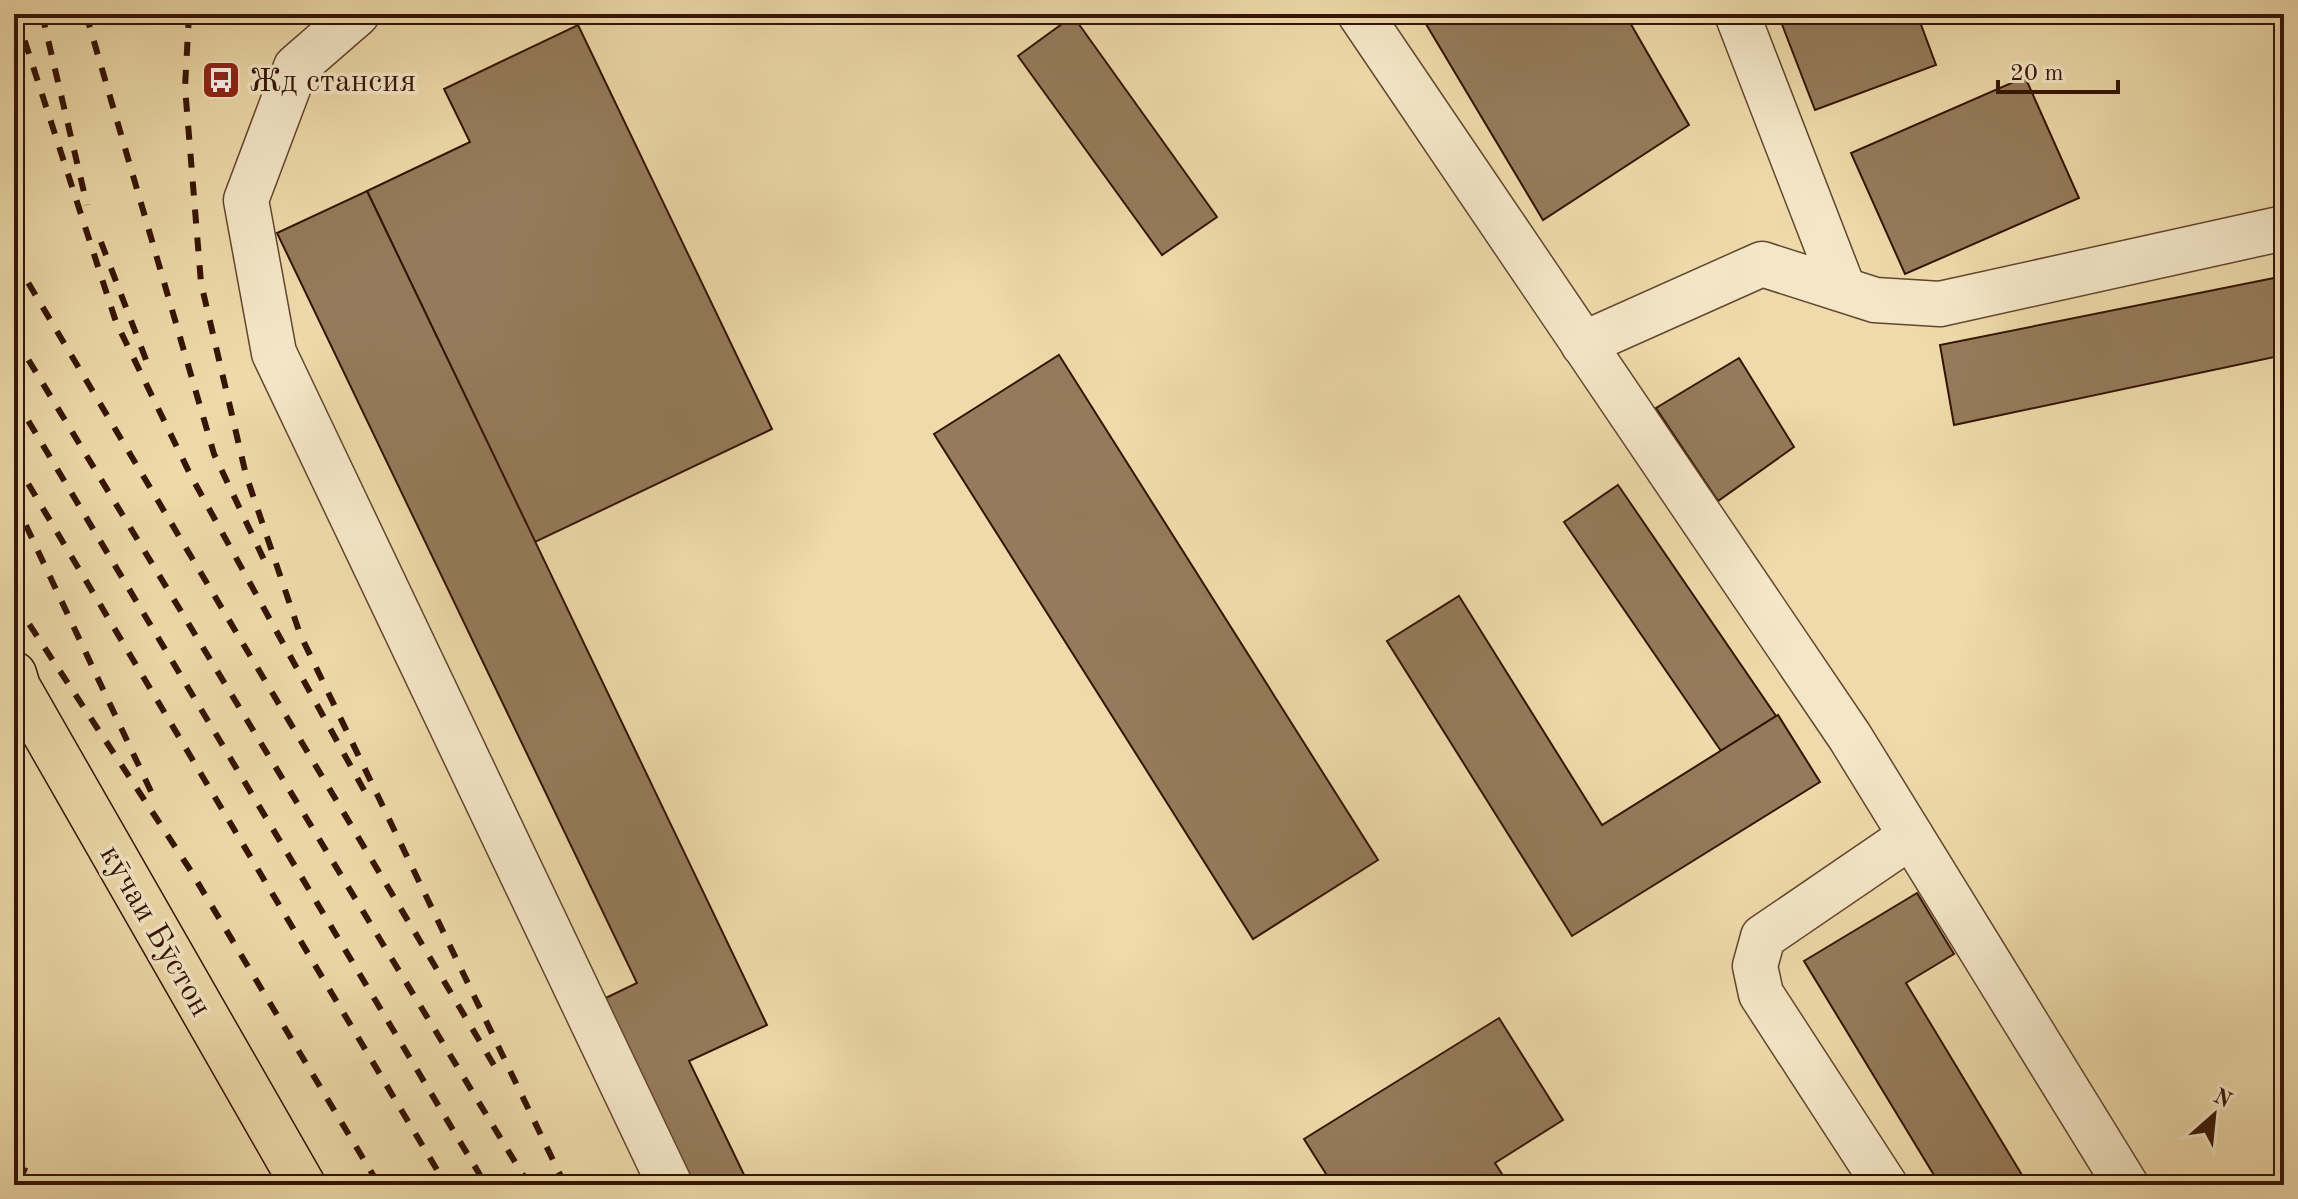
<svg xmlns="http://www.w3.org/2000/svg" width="2298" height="1199" font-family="'Old Standard TT',serif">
  <rect width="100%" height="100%" fill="#eedaaa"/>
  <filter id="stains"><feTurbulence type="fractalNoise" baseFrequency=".0025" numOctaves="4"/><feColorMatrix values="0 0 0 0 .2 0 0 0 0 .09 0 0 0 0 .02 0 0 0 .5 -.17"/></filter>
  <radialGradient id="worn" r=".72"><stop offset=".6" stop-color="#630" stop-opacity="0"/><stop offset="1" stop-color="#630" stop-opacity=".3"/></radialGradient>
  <g fill="#957b5b" stroke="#351406" stroke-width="2">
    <path d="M1420,14H1625L1689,125L1543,220Z"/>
    <path d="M1778,14H1917L1936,65L1815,110Z"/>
    <path d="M1073,16L1217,217L1162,255L1018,56Z"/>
    <path d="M578,25L772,429L535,542L367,191L470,142L444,89Z"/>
    <path d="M2025,77L2079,198L1905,274L1851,153Z"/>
    <path d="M367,191L767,1025L689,1061L749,1185H675L589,1006L637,983L277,233Z"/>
    <path d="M2284,276V355L1954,425L1940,345Z"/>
    <path d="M1059,355L1378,860L1253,939L934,434Z"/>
    <path d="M1739,358L1794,447L1718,501L1656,408Z"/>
    <path d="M2284,476V517L2275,479Z"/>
    <path d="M1618,485L1776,716L1721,751L1564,522Z"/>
    <path d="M1459,596L1602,825L1778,715L1820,782L1572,936L1387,641Z"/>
    <path d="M1917,893L1954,954L1906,983L2028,1185H1940L1804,961Z"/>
    <path d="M1499,1018L1563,1120L1495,1163L1509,1185H1333L1304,1139Z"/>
  </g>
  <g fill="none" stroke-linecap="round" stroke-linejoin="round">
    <defs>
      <g id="minor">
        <path d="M357,14L296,67L246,200L274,353L670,1185"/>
        <path d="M1360,14L1850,737L2126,1185"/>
        <path d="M1737,14L1843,288"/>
        <path d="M1583,344L1762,264L1875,300L1940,304L2284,228"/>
        <path d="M1885,1185L1761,994L1755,966L1763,937L1911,836"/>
      </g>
      <path id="major" d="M14,674L18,687L303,1185"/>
    </defs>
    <use href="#minor" stroke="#63462f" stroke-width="47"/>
    <use href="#major" stroke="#351406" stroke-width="47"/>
    <use href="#minor" stroke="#f4e7c8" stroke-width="44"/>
    <use href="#major" stroke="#eedaaa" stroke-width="44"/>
    <g stroke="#351406" stroke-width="6" stroke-dasharray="14 14" stroke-linecap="butt">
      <path d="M16,14L116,322L191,476L365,792"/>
      <path d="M42,14L87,205"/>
      <path d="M86,14L214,454L266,564"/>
      <path d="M189,14L185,87L201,283L246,475L300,634L565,1185"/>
      <path d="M101,242L148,365"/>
      <path d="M14,259L501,1077"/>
      <path d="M14,336L529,1185"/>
      <path d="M14,397L486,1185"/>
      <path d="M14,460L446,1185"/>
      <path d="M14,500L155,800"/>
      <path d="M14,601L189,868L379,1185"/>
      <path d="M14,1166L60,1185"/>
    </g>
  </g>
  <defs>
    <symbol id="bus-square" viewBox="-11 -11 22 22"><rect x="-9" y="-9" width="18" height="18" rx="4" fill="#8f2418" stroke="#f4e7c8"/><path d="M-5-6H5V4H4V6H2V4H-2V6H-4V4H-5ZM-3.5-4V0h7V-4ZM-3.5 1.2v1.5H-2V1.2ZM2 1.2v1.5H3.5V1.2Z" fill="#fff"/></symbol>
  </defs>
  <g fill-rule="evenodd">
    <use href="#bus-square" x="199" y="58" width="44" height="44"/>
  </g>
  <g text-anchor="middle" stroke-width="7" stroke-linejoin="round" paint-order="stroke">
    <g font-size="32" fill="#351406" stroke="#f4e7c8" text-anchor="start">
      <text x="249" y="91">Жд стансия</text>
    </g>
    <g font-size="32" fill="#351406" stroke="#f4e7c8">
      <text transform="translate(157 930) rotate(60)" y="11">кӯчаи Бӯстон</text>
    </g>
  </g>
  <rect width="2298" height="1199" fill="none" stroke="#eedaaa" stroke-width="48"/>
  <rect x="16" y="16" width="2266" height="1167" fill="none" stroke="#351406" stroke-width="4"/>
  <rect x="24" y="24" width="2250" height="1151" fill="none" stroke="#351406" stroke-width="2"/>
  <g transform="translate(2214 1115) rotate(27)" stroke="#f4e7c8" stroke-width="6" paint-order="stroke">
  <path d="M0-6L14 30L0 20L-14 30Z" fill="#351406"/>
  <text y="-12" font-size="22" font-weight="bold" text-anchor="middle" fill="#351406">N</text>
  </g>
  <path d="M1998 80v12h120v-12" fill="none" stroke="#351406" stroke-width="4"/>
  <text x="2010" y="80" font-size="24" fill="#351406" stroke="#f4e7c8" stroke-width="6" paint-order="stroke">20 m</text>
  <rect width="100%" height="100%" filter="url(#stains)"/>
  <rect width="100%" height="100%" fill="url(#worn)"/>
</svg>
